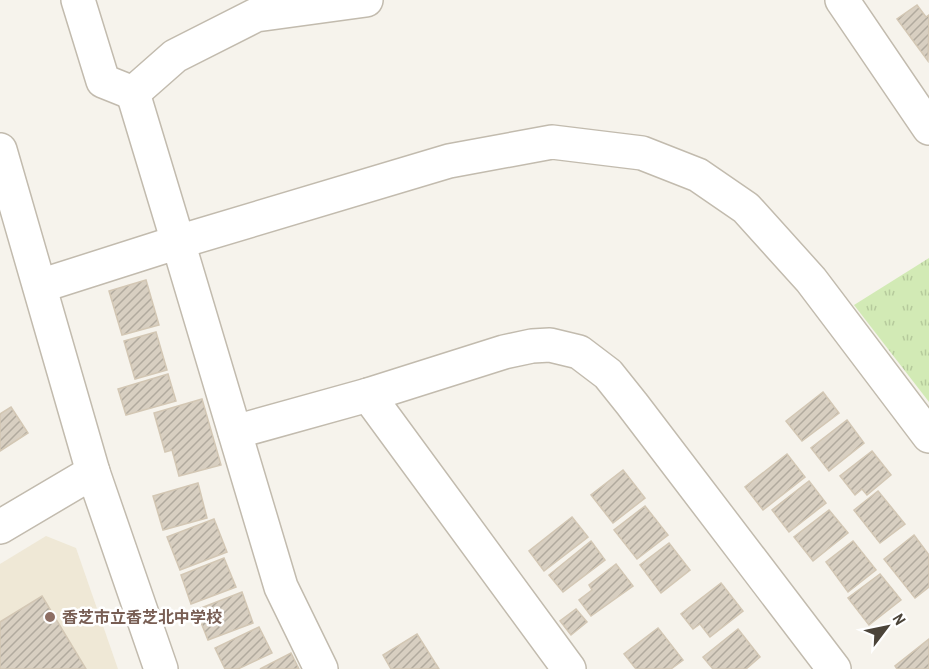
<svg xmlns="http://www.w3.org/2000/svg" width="929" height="669" font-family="'Archivo Narrow','Noto Sans JP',sans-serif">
  <defs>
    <pattern id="grass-tufts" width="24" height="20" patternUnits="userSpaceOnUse" patternTransform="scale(1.5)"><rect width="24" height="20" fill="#d2eab5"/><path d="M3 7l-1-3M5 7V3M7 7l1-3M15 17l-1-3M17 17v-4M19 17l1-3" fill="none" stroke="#b6ca9c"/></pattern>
    <pattern id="building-hatch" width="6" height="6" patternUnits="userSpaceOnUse" patternTransform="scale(1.5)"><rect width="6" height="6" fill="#d8cfc1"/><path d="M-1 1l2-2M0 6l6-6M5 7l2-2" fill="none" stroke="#b1aa9e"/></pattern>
  </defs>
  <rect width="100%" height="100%" fill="#f6f3ec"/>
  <path fill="#efe8d6" d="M46,536L76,548L118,669H0V564Z"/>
  <path fill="url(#grass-tufts)" d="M929,258V402L854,305Z"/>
  <g fill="url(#building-hatch)" stroke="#d3c7b4" stroke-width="1.5">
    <path d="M917,5L926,17L929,15L928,61L897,19Z"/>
    <path d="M146,280L159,325L122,335L109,291Z"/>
    <path d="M156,332L167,370L135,379L124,341Z"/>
    <path d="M168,374L176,401L126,415L118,389Z"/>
    <path d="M823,392L839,413L802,441L786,421Z"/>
    <path d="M202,399L221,465L179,476L172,450L165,452L154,413Z"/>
    <path d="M11,407L28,433L0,451V414Z"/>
    <path d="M847,420L864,443L829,471L811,448Z"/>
    <path d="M872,451L891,475L867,495L862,489L855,495L840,476Z"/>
    <path d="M787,454L805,477L763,510L745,487Z"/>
    <path d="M623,470L645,498L613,523L591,495Z"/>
    <path d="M809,481L826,503L789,532L772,510Z"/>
    <path d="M198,483L207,518L163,530L153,496Z"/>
    <path d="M878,491L905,524L880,543L854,510Z"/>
    <path d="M645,506L668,535L637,559L614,530Z"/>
    <path d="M829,510L848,533L813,561L794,537Z"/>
    <path d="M572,517L588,537L544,571L529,551Z"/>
    <path d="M214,519L227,552L180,570L167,537Z"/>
    <path d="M914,535L929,555V587L915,598L884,559Z"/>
    <path d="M591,541L605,560L563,592L549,575Z"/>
    <path d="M853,541L876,570L848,592L826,562Z"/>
    <path d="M669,543L690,570L661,593L640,565Z"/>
    <path d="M224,558L236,587L191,604L181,575Z"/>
    <path d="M616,564L633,586L591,616L579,600L592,590L589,585Z"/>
    <path d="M880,574L901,600L869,625L848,598Z"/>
    <path d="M721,583L743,611L710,637L700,624L693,629L681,614Z"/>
    <path d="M242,592L253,623L208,640L196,610Z"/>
    <path d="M42,596L86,669H0V622Z"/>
    <path d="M576,609L587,622L571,635L560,621Z"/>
    <path d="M259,627L272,653L238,669H225L215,648Z"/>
    <path d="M658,628L683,660L671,669H636L624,654Z"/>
    <path d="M738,629L760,657L746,669H713L703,657Z"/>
    <path d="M417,634L439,669H391L383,655Z"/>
    <path d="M929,639V669H897L895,666Z"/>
    <path d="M291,653L299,669H260Z"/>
  </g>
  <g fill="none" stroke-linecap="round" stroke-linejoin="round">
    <defs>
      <g id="minor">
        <path d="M78,0L103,81L133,93L175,56L256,15L366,0"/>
        <path d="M842,0L929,128"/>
        <path d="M133,93L178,242L449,161L552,142L642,153L698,175L746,208L811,280L929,436"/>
        <path d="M0,150L93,472L161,669"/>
        <path d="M40,286L178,242L281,587L321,669"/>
        <path d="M368,395L569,669"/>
        <path d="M235,432L368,395L504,352L532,346L550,345L579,352L608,374L632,404L834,669"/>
        <path d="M0,527L93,472"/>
      </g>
    </defs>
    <use href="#minor" stroke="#c2bbae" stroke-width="36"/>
    <use href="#minor" stroke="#fff" stroke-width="33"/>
  </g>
  <circle fill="#8d6e63" stroke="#fff" stroke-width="2" cx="50" cy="617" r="6"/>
  <g text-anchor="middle" stroke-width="5" stroke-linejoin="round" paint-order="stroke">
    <g font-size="16" font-weight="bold" fill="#785e54" stroke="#fff" text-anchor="start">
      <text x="62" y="623">香芝市立香芝北中学校</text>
    </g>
  </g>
  <g transform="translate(887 627) rotate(58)" stroke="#ffffff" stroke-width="4.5" paint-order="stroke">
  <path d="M0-4.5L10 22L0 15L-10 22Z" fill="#4b4439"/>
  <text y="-9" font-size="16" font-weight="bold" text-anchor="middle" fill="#4b4439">N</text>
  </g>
</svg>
